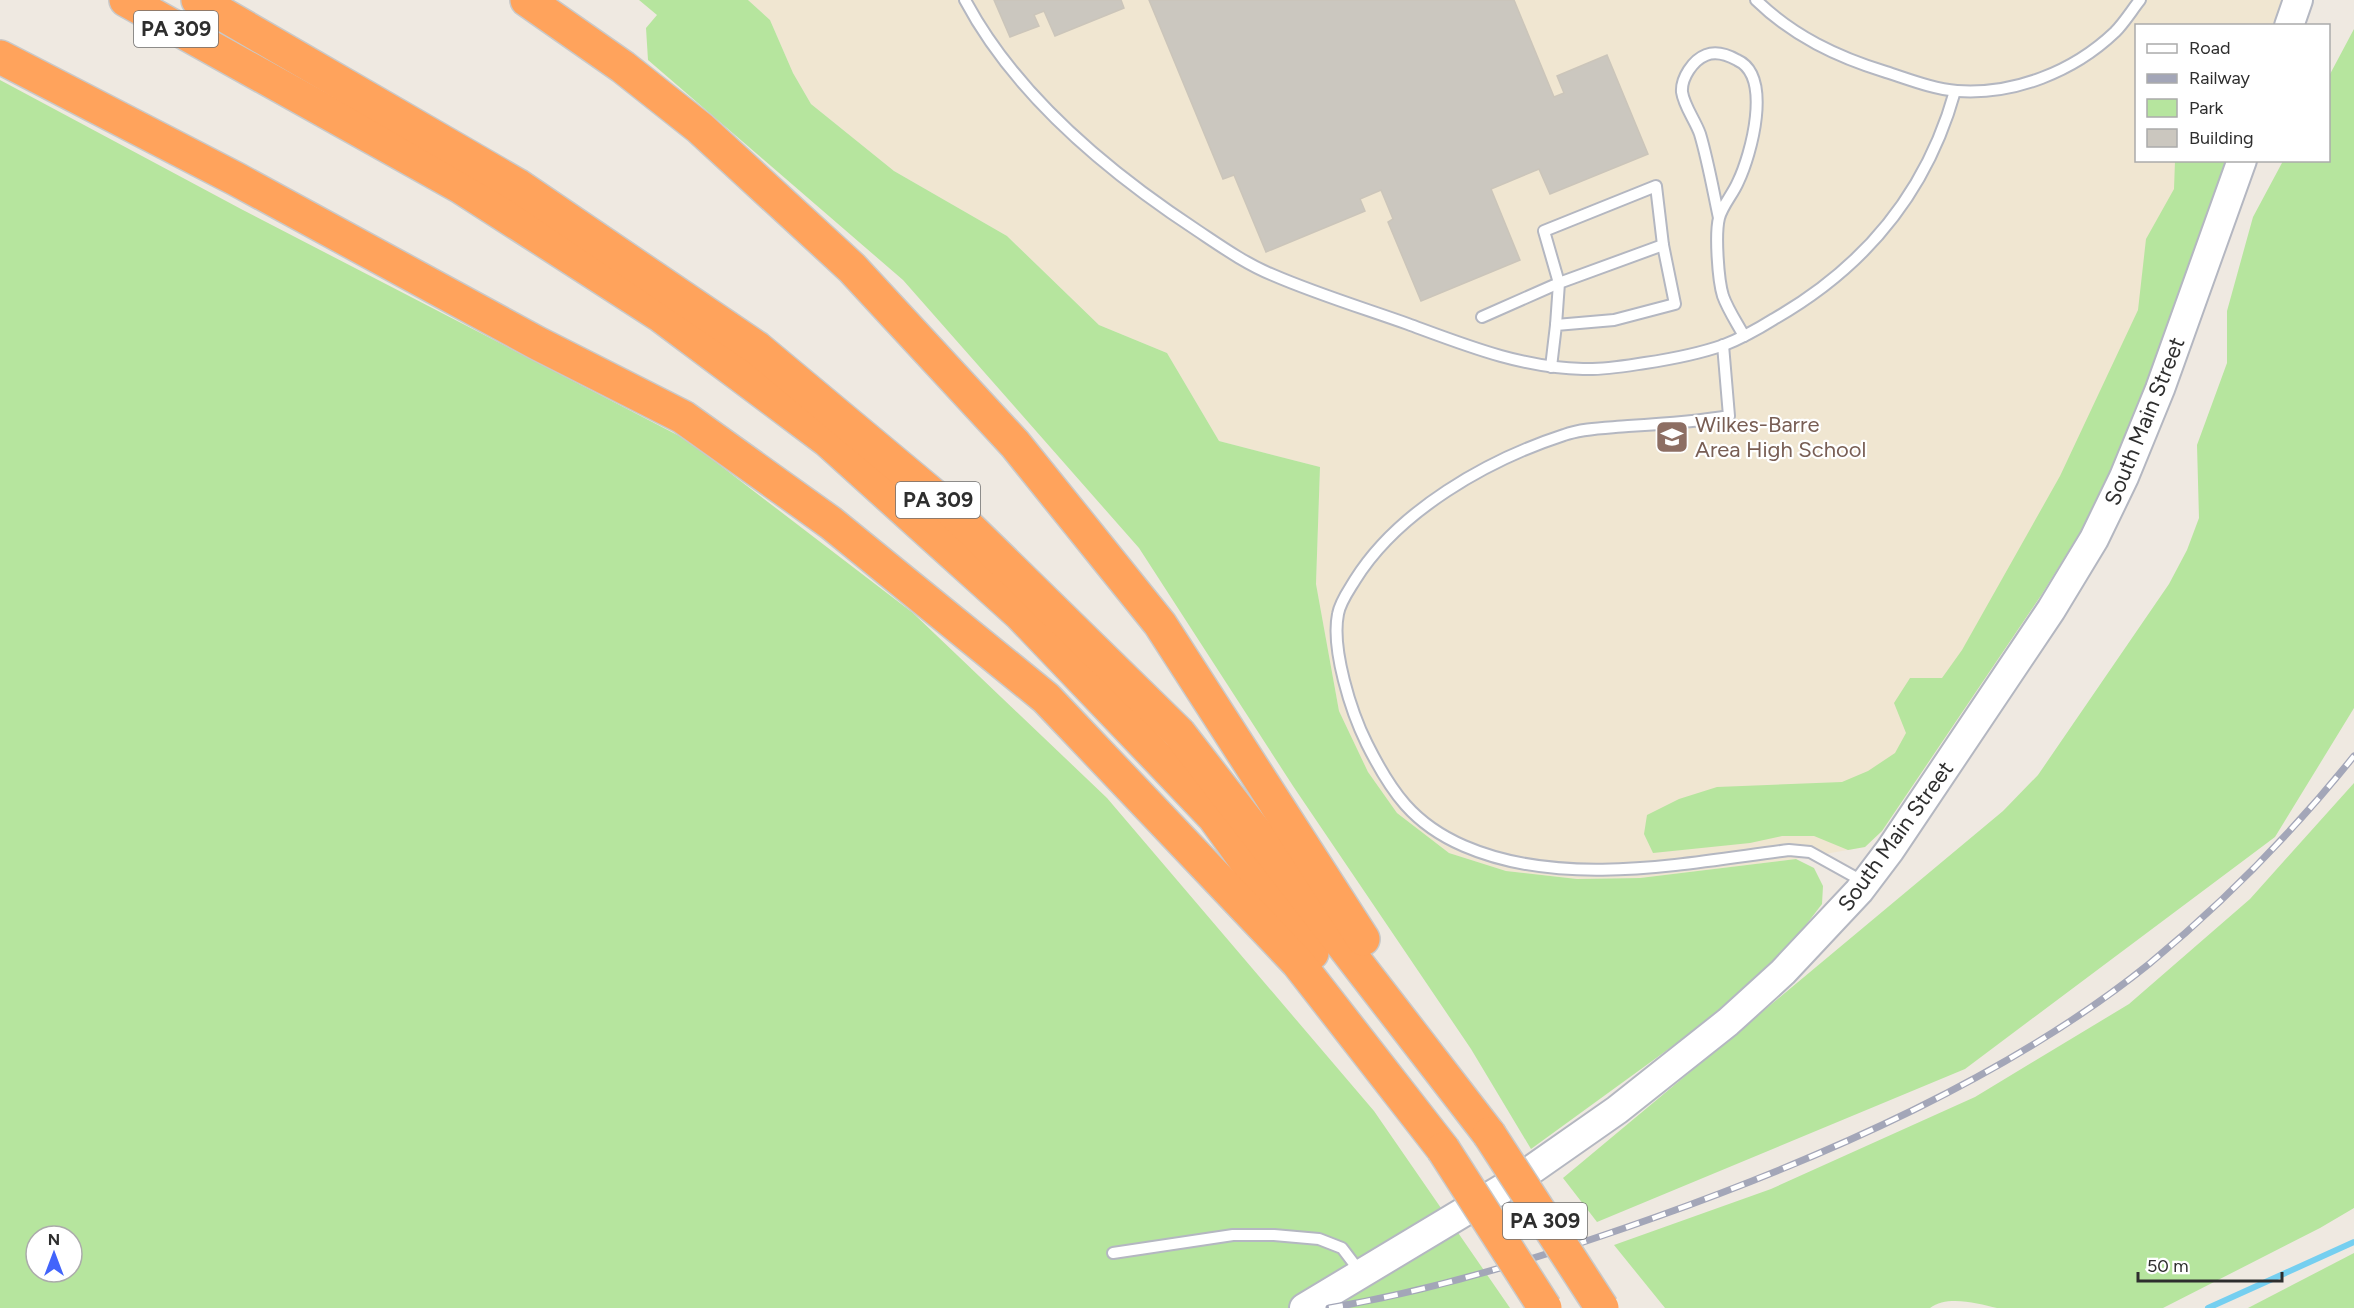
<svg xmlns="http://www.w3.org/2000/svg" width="2354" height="1308" font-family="Figtree,sans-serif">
  <rect width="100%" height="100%" fill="#efe9e1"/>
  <path fill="#f0e6d1" d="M748,0H2284L2275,25L2136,26V160L2226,161L2129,432L2042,594L1882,831L1865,847L1796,859L1640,878L1577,879L1506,871L1449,853L1397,813L1368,772L1339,711L1316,584L1320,467L1219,441L1167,353L1099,325L1007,236L894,171L811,104L793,73L770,20Z"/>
  <g fill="#b6e59e" fill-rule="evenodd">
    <path d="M639,0H748L770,20L793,73L811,104L894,171L1007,236L1099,325L1167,353L1219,441L1320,467L1316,584L1339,711L1368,772L1397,813L1449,853L1506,871L1577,879L1640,878L1796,859L1814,868L1823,886L1822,904L1799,934L1764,972L1725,1008L1531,1149L1471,1049L1293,786L1139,548L903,280L648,60L646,28L657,15Z"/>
    <path d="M2354,29V708L2275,837L1965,1069L1597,1222L1563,1178L2003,811L2038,775L2169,584L2187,550L2199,518L2197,445L2227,363V311L2253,217L2283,161L2328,160L2329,76Z"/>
    <path d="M0,80L241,209L687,440L913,613L1107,798L1374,1111L1510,1308H0ZM36,1236H72V1272H36Z"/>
    <path d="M2175,161H2226L2129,432L2094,510L2042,594L1882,831L1865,847L1848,850L1814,836H1782L1750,843L1653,853L1644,834L1647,815L1679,799L1717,787L1842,782L1868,771L1895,753L1906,733L1894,703L1910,678H1942L1962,650L2060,476L2138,310L2146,239L2174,189Z"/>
    <path d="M2354,783V1208L2320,1228L2163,1308H1997C1977,1303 1947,1295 1930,1308H1665L1614,1245L1771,1189L1975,1097L2129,1004L2250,899Z"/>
    <path d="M2354,1253V1308H2248Z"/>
  </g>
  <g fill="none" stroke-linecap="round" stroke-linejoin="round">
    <path stroke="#75cff0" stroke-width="6" d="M2208,1308L2354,1242"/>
  </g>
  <g fill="#cbc7bf" stroke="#cbc5ba" stroke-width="1.5">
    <path d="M994,0H1121L1124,8L1055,36L1044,11L1034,15L1039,26L1010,37Z"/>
    <path d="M1149,0H1514L1554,97L1564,93L1557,76L1607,55L1648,154L1550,194L1539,169L1491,189L1520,260L1421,301L1388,222L1393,219L1381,190L1360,199L1365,211L1266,252L1234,175L1223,179Z"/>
  </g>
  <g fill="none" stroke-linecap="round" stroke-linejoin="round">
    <defs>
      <g id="lane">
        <path d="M965,0C1016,96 1108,172 1198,231C1222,247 1246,264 1273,275C1317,294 1363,308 1408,324C1465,345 1522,368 1583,369C1603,370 1625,366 1645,363C1672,359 1698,354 1724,345C1742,338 1758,329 1774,319C1865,267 1927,192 1955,91"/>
        <path d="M1756,0C1793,36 1837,57 1886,72C1908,79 1933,89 1957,91C2014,95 2073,72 2115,32C2124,23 2132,10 2140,0"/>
        <path d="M1719,218C1713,190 1708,161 1700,134C1695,120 1684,106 1682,92C1681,78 1693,60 1706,55C1716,51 1728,55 1737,60C1773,76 1751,155 1738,182C1733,194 1722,206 1719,218C1715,234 1718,280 1723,296C1728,310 1737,323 1744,336"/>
        <path d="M1482,317L1559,283L1544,231L1656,186L1663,245L1675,304L1614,320L1556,325L1551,367"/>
        <path d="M1556,325L1559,283L1663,245"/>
        <path d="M1723,345L1729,416C1696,422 1662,424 1628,426C1607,428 1583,428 1564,435C1487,460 1398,511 1355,580C1349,590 1340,602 1338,614C1331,649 1351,712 1367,744C1391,792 1413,824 1464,846C1563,889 1686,863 1789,850L1810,852L1864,882"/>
        <path d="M1113,1253L1233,1235H1274L1319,1239L1342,1248L1361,1273"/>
      </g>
      <g id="secondary">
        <path d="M2289,26L2298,0"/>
        <path d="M1304,1308L1517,1180L1617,1110L1728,1022L1783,972L1859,891L1890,850L2051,610L2094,539L2124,477L2160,389L2242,160"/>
      </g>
      <g id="highway">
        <path d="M126,0L461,187L660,315L827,440L1021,615L1214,817L1312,953"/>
        <path d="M198,0L517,185L757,348L951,510L1179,733L1489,1134"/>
        <path d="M527,0L623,67L700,128L852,268L1015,444L1160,624L1363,939"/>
        <path d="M0,57L236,179L537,343L683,417L831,523L1046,698L1298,963L1443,1149"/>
      </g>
    </defs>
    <use href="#lane" stroke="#b4b7c1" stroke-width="14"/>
    <use href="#secondary" stroke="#b4b7c1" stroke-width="32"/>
    <use href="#highway" stroke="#c9c9c9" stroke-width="36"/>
    <use href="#lane" stroke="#fff" stroke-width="10"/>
    <use href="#secondary" stroke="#fff" stroke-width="28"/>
    <use href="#highway" stroke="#ffa35c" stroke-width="33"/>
    <defs>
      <path id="rail" d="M1329,1308C1441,1289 1549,1255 1656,1217C1824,1157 2010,1076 2149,964C2224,902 2293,832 2354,756"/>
    </defs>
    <use href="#rail" stroke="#a3a6b8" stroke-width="7"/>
    <use href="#rail" stroke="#fff" stroke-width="4.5" stroke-dasharray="14" stroke-linecap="butt"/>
    <defs>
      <g id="highway-bridge">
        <path d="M1489,1134L1602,1308"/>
        <path d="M1443,1149L1545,1308"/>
      </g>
    </defs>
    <use href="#highway-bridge" stroke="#c9c9c9" stroke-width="36" stroke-linecap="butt"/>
    <use href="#highway-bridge" stroke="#ffa35c" stroke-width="33"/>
  </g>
  <defs>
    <symbol id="school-square" viewBox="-11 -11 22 22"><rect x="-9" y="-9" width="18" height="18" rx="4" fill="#8d6e63" stroke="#fff"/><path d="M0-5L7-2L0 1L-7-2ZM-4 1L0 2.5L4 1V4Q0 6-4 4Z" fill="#fff"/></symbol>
  </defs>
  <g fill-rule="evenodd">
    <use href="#school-square" x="1653" y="418" width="38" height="38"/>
  </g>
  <g text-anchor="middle" stroke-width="4.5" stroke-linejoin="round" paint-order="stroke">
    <g fill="#fff" stroke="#6d6d6d" stroke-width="1.5">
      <rect x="134" y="11" width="84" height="36" rx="4.5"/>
      <rect x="896" y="482" width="84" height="36" rx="4.5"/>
      <rect x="1503" y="1203" width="84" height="36" rx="4.5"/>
    </g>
    <g font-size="21" font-weight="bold" fill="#2e2e2e">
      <text x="176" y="36">PA 309</text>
      <text x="938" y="507">PA 309</text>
      <text x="1545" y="1228">PA 309</text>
    </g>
    <g font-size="22" fill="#2e2e2e" stroke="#fff">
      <text transform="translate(2144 421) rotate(-68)" y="8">South Main Street</text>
      <text transform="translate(1895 836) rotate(-54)" y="8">South Main Street</text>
    </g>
    <g font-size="22" fill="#785e54" stroke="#fff" text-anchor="start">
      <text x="1695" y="432">Wilkes-Barre<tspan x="1695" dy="25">Area High School</tspan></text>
    </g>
  </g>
  <rect x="2135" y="24" width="195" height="138" fill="#ffffff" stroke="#ababab" stroke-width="1.5"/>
  <rect x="2147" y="44" width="30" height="9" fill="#ffffff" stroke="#ababab" stroke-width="1.5"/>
  <text x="2189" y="54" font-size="18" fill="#2e2e2e">Road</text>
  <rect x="2147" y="74" width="30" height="9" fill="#a3a6b8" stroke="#ababab" stroke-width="1.5"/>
  <text x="2189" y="84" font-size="18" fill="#2e2e2e">Railway</text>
  <rect x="2147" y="99" width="30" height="18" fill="#b6e59e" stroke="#ababab" stroke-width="1.5"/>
  <text x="2189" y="114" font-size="18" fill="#2e2e2e">Park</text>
  <rect x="2147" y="129" width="30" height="18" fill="#cbc7bf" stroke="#ababab" stroke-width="1.5"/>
  <text x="2189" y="144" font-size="18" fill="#2e2e2e">Building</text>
  <g transform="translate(54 1254)"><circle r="28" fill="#ffffff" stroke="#ababab" stroke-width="1.5"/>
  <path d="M0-4.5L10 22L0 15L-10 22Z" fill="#4264fb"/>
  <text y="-9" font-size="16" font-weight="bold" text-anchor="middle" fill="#2e2e2e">N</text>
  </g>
  <path d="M2138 1272v9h144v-9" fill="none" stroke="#2e2e2e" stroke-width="3"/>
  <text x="2147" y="1272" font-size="18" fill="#2e2e2e" stroke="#ffffff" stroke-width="4.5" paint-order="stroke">50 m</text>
</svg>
